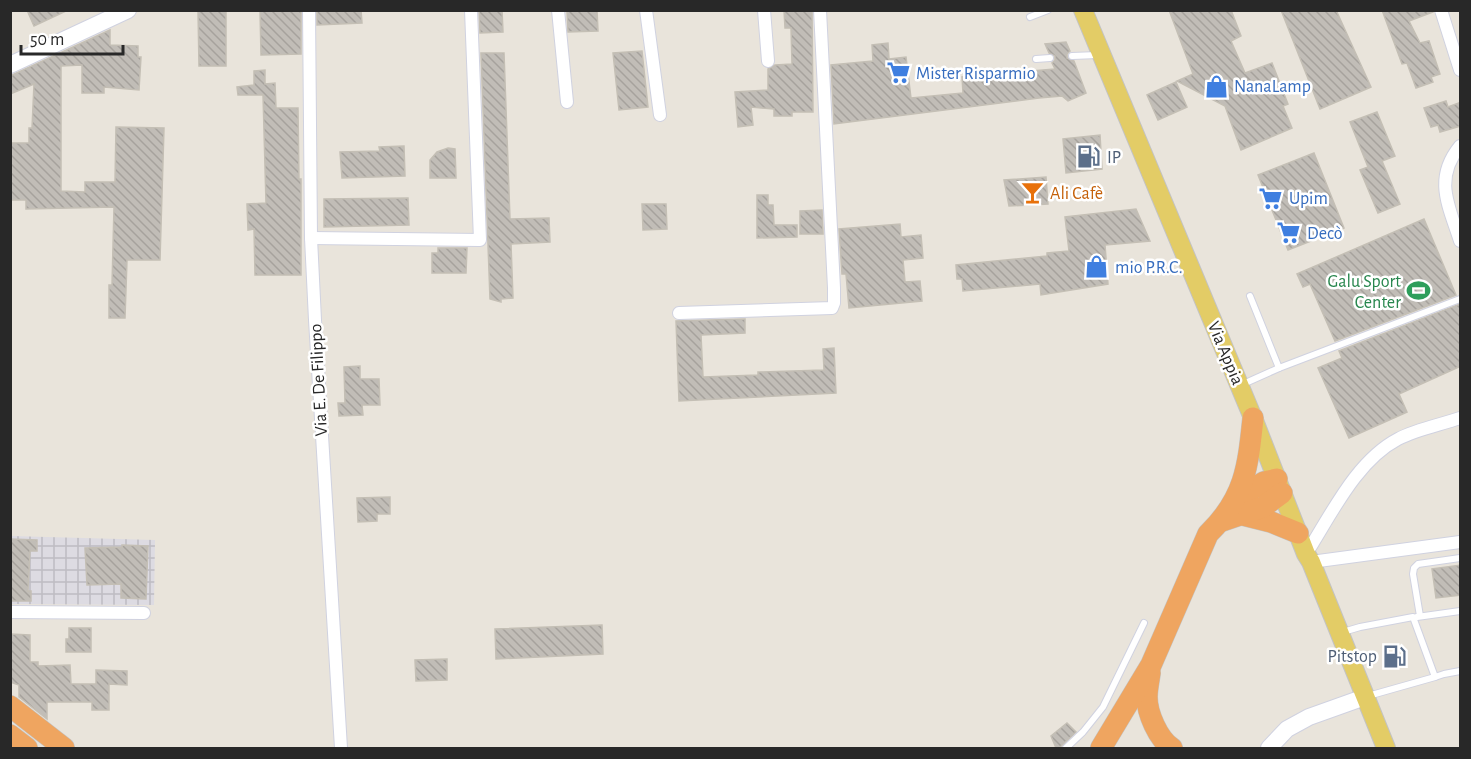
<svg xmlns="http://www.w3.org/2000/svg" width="1471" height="759" font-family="'Alegreya Sans',sans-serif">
  <defs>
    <pattern id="industrial-grid" width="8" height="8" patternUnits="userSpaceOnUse" patternTransform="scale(1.5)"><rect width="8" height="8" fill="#dddbe2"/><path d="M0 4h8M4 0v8" fill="none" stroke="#bebcc2"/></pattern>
    <pattern id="building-back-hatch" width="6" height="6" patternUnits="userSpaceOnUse" patternTransform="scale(1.5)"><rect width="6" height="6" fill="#c1bdb7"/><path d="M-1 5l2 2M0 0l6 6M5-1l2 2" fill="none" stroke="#a6a29d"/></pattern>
  </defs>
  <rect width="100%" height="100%" fill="#e9e4db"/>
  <path fill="url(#industrial-grid)" d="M11,536L155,540L154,605L11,604Z"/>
  <g fill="url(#building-back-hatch)" stroke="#c4bfb5" stroke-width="1.5">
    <path d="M27,10H68L34,26Z"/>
    <path d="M198,10H226V66H199Z"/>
    <path d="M260,10H301V54L261,55Z"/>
    <path d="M317,10H361L362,23L317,25Z"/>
    <path d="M479,10H502L503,32L480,33Z"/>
    <path d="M567,10H597L598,31L568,32Z"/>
    <path d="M784,10H812L813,112H792V116H774V109L751,107L753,125L738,127L735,92L768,90V69L775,65L792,64L791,28H785Z"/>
    <path d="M1169,10H1231L1241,36L1231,41L1245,73L1272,63L1288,104L1283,106L1292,128L1241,150L1225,106L1177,81L1193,74Z"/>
    <path d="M1281,10H1336L1371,87L1320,109Z"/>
    <path d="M1382,10H1433V12L1409,21L1420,43L1429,41L1440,74L1431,77L1433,82L1416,88L1407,63L1402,64Z"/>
    <path d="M110,30V45L138,46V57H141L139,90L104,87V93H82V65L61,66V191L85,192V182H115L116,127L164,128L160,260H127L125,318H109V285H112L114,207L26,209V200H10V143H29V128H32L34,84L10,94V76Z"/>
    <path d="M1066,42L1070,51L1067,54V58L1074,61L1086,93L1068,101L1062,96L1039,98L834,124L831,65L873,61L872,45L888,43L889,59L906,57L911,98L963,93L962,77L1055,69L1052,63L1055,60V56L1049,53L1045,44Z"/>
    <path d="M642,51L648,107L619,110L613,53Z"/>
    <path d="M481,53H504L510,219L549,218L550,242L511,244L513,298L501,299V302L490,299Z"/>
    <path d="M265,70V84L275,83L276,108H298L299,179H301V275H255L254,229L248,230L247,204L266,203L263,95H238L237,87L254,85V71Z"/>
    <path d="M1176,82L1187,107L1158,120L1147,95Z"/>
    <path d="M1446,101L1448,107L1461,102V126L1440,132L1438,125L1431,127L1424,108Z"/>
    <path d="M1377,112L1395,156L1382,161L1400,204L1378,213L1360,170L1368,167L1350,122Z"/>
    <path d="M1100,135L1102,169L1066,173L1063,139Z"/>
    <path d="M404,146L405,176L342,178L340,152L380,151L379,147Z"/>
    <path d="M448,148L455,149L456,178H430V160L437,152Z"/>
    <path d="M1314,153L1344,228L1288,250L1258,175Z"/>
    <path d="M1046,177L1048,204L1009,206L1004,180Z"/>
    <path d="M757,195H768V205H773L774,225H797V237L757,238Z"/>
    <path d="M408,198L409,225L324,227V199Z"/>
    <path d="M642,204H666L667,229L643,230Z"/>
    <path d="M1136,209L1150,241L1105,245L1108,284L1041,295L1040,284L963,291L962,279H957L956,265L1047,256V253L1069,251L1065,217Z"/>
    <path d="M822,210L823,234H800V211Z"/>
    <path d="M1424,219L1456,295L1335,341L1310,284L1303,287L1297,274Z"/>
    <path d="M900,224L901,237L921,235L923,258L903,260L905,282L920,281L922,301L849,308L846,274H842L839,229Z"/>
    <path d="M438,248H467L466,273H432V253H438Z"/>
    <path d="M1460,304L1461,366L1399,394L1407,412L1349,438L1318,368L1342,358L1339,351Z"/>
    <path d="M745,319V333L701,335L703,377L758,375V372L824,370L823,349L834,348L836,393L679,401L676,321Z"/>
    <path d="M360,366V379H379L380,405H362L363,415L339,416L338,403H345L344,367Z"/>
    <path d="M390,497V514H377V521L358,522L357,498Z"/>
    <path d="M10,539L37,540V551H30L28,591H31V601H10Z"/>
    <path d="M122,545L148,546L146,599L121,598V584L87,585L85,548L122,547Z"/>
    <path d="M1461,565V595L1436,598L1432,569Z"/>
    <path d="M602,625L603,654L496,659L495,629Z"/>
    <path d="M69,628H91V652H66V639H69Z"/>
    <path d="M10,634L30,635V662H38V666L70,665L71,684H96V670L127,671V685L109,684V710H92V702H47V719L19,697V685L10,682Z"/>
    <path d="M447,659V680L416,681L415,660Z"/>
    <path d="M1067,723L1076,732L1059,748H1056L1051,736Z"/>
  </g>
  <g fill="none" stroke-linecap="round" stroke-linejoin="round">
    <defs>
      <g id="lane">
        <path d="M1030,17L1048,10"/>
        <path d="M1072,56L1098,55"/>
        <path d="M1036,59L1050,58"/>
        <path d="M1279,368L1460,299"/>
        <path d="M1241,385L1279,368L1250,296"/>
        <path d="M1420,616L1413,574L1414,568L1418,564L1460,558"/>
        <path d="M1417,617L1460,611"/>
        <path d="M1343,632L1360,627L1413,617L1435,677L1368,696"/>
        <path d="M1435,677L1444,674L1460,671"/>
        <path d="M1066,748L1083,732L1103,707L1144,623"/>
      </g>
      <g id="street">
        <path d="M309,10L311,238L315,320L341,748"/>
        <path d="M558,10L567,102"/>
        <path d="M646,10L660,115"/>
        <path d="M764,10L768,61"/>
        <path d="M1441,10L1460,70"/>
        <path d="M1460,146C1433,179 1449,206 1460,241"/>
        <path d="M311,238L480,240L471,10"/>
        <path d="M679,313L832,308L834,303V288L820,10"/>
        <path d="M1306,554C1331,515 1356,461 1398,439C1417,429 1440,425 1460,418"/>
        <path d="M1311,562L1460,542"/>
        <path d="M10,612L144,613"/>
      </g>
      <g id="secondary">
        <path d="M10,65L128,10"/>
        <path d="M1269,748L1287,729L1309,717L1365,697"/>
      </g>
      <path id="primary" d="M1083,10L1253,418L1306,554L1311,562L1386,748"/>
      <g id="highway">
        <path d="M1236,499L1264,482L1277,479"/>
        <path d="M1243,515L1271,522L1298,533"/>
        <path d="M1222,521L1263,507L1282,493"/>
        <path d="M1150,673C1149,681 1147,689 1147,697C1147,713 1158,739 1172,748"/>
        <path d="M10,706L64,748"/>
        <path d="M10,735L27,748"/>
        <path d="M1101,748L1151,665L1208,534C1245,498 1248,467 1253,418"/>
      </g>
    </defs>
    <use href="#lane" stroke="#d0d2e0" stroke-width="8"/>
    <use href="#street" stroke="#d0d2e0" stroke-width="14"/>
    <use href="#secondary" stroke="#d0d2e0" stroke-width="18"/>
    <use href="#primary" stroke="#c3c3c3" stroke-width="20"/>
    <use href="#highway" stroke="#c3c3c3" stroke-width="22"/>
    <use href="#lane" stroke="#fff" stroke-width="6"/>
    <use href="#street" stroke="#fff" stroke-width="12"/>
    <use href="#secondary" stroke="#fff" stroke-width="16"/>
    <use href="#primary" stroke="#e3cc66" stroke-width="18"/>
    <use href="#highway" stroke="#efa560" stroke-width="21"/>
  </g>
  <defs>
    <symbol id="supermarket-bare" viewBox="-9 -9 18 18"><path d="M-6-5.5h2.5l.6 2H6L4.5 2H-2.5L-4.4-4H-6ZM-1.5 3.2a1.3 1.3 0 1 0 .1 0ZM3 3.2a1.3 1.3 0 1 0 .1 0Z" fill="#3f7fe0" stroke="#fff" stroke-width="2.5" paint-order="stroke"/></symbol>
    <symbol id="shop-bare" viewBox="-9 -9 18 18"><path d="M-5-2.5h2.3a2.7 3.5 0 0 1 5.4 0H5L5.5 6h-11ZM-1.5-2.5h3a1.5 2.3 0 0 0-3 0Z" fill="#3f7fe0" stroke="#fff" stroke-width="2.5" paint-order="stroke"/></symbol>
    <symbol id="fuel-bare" viewBox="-9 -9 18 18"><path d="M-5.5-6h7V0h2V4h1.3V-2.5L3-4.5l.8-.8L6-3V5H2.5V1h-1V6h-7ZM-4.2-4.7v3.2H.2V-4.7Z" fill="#5c6f8a" stroke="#fff" stroke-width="2.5" paint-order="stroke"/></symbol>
    <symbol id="bar-bare" viewBox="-9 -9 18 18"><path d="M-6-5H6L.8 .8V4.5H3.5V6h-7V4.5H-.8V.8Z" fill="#e8710a" stroke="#fff" stroke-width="2.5" paint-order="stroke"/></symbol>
    <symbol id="stadium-bare" viewBox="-9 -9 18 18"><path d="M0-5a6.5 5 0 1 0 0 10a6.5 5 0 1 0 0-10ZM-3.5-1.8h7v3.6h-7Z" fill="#2e9e5b" stroke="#fff" stroke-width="2.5" paint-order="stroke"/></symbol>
  </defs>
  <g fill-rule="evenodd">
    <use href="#supermarket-bare" x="882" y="56" width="33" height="33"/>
    <use href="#shop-bare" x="1200" y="70" width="33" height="33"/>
    <use href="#fuel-bare" x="1072" y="140" width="33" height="33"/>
    <use href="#bar-bare" x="1016" y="176" width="33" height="33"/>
    <use href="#supermarket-bare" x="1254" y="182" width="33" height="33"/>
    <use href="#supermarket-bare" x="1272" y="216" width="33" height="33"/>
    <use href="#shop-bare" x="1080" y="250" width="33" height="33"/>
    <use href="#stadium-bare" x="1402" y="274" width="33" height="33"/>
    <use href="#fuel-bare" x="1378" y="640" width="33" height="33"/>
  </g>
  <g text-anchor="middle" stroke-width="5" stroke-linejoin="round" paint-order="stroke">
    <g font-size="18" fill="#366cbe" stroke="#fff" text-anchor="start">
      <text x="916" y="79">Mister Risparmio</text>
      <text x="1234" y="92">NanaLamp</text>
      <text x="1289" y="204">Upim</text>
      <text x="1307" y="239">Decò</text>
      <text x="1115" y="273">mio P.R.C.</text>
    </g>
    <g font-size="18" fill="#4e5e75" stroke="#fff" text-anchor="start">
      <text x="1107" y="163">IP</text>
      <text x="1377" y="662" text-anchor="end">Pitstop</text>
    </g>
    <g font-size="18" fill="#c56008" stroke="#fff" text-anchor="start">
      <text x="1050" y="199">Ali Cafè</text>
    </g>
    <g font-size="18" fill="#27864d" stroke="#fff" text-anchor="end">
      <text x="1401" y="287">Galu Sport<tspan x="1401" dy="21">Center</tspan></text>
    </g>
    <g font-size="18" fill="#282828" stroke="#fff">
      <text transform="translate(1226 353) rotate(67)" y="6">Via Appia</text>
      <text transform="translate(318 380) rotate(-93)" y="6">Via E. De Filippo</text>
    </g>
  </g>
  <rect width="1471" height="759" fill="none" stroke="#282828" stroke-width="24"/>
  <path d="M21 45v9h102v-9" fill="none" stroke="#282828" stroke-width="3"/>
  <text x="30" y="45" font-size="18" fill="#282828" stroke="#ffffff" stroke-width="4.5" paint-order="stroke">50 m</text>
</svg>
